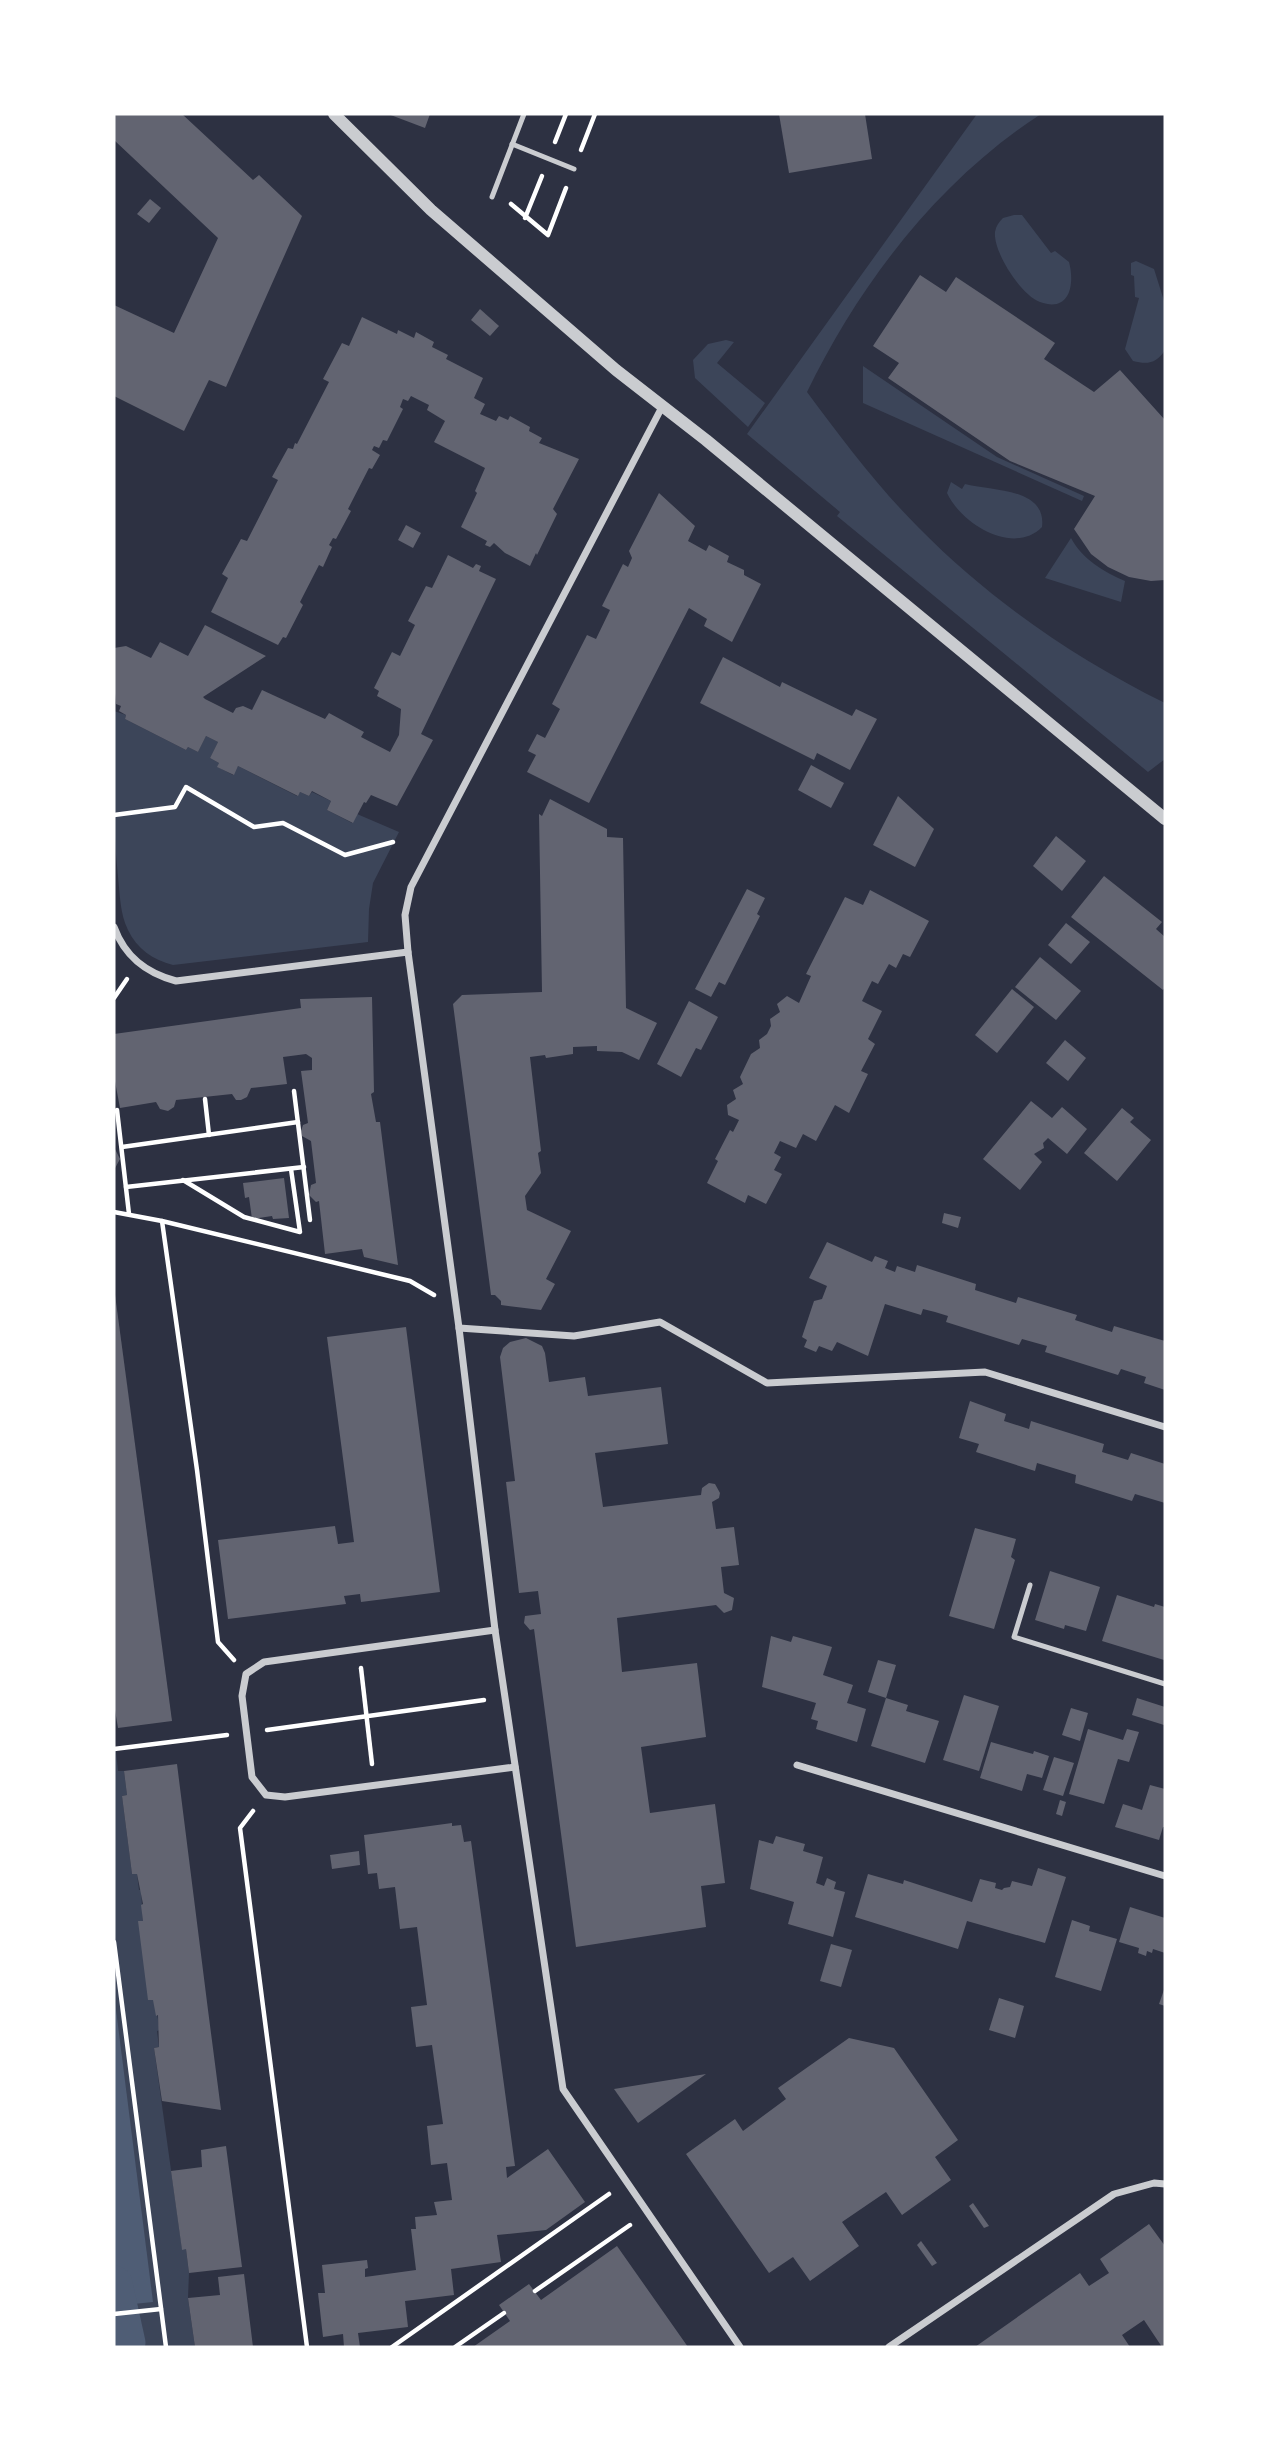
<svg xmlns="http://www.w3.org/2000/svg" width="1279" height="2461" font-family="Mulish,sans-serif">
  <rect width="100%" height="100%" fill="#2d3142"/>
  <g fill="#3c4559">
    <path d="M977,114H1041C938,181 860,283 807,392C842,439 877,486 919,528C990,600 1074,658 1165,703V759L1148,772L837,516L840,512L747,434Z"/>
    <path d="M1014,215H1022L1051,253L1055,251L1069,262C1075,284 1070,313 1040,302C1021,295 993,252 995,232C996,226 999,222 1003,218Z"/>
    <path d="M1136,261L1154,269L1165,304V350C1157,363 1148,365 1133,361L1125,349L1139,298L1135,297L1134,276L1131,275V263Z"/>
    <path d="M726,340L734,342L717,363L765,403L748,427L695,378L693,360L708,344Z"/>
    <path d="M863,366L997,457L1084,496L1082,501L863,403Z"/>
    <path d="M951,482L962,489L965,484C989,491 1047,487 1042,527C1014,556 961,524 947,493Z"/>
    <path d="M1071,538C1082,559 1104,572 1125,581L1121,602L1045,578Z"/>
    <path d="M114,711L126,715L125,719L186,750L188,747L198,752L206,736L218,742L210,758L219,763L218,767L233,775L238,766L297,796L300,792L309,796L312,792L331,801L327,810L352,823L357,814L399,832L373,883L369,909L368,942L173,965C153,960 137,949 128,930C120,914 120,895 118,877C112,822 114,766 114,711Z"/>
    <path d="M114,1733L118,1771H124L127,1795L122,1796L132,1874H137L139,1890H141L143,1921H139L160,2030L157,2031L159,2047L154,2048L182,2249H186L189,2273L188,2298L195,2347H114Z"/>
  </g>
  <path fill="#4f5d75" d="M114,1994L153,2302L114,2306Z"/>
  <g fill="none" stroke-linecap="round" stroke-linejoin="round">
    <path stroke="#4f5d75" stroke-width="37" d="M114,2284L127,2343L125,2347"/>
  </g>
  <g fill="#626471">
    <path d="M114,114H182L253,180L259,175L302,216L226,387L209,380L184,431L114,396V305L174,333L218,238L114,140Z"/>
    <path d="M388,114H430L425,128Z"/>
    <path d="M779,114H865L872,159L789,173Z"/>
    <path d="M150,199L161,208L149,223L137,214Z"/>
    <path d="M920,275L946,292L956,277L1055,343L1044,359L1094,392L1120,370L1165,420V580L1151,581L1129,577L1108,567L1091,554L1074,529L1095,496L1010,461L888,378L899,363L873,346Z"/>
    <path d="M480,309L499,326L490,336L471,320Z"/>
    <path d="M362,317L397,334L398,330L414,338L416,332L434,342L432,347L448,355L446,359L483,378L474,398L485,404L480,414L496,421L499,416L508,420L510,416L530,427L529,431L542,438L539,443L579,459L553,509L557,514L537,555L536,553L530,566L505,553L494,543L490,547L485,545L487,541L461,527L477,493L475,491L485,468L434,442L445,421L427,410L429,405L411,396L408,401L403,399L400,407L403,409L387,441L383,440L379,448L374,446L372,450L380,455L372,469L369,468L348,509L351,511L336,539L333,538L329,545L332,547L323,567L319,565L300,602L303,605L286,638L283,637L278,645L211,612L228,578L222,574L241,539L247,541L278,480L272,477L288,448L293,449L295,443L297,444L329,382L323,379L342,343L349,346Z"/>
    <path d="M659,493L695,526L688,541L706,551L709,545L729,556L727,562L744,570V575L761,584L732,642L704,626L707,619L689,608L589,803L527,772L536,755L528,751L537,734L545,738L560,709L552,704L587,635L596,639L610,610L602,606L623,564L628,567L632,558L629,551Z"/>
    <path d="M406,525L421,533L413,548L398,540Z"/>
    <path d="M448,555L473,568L476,564L481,566L479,571L496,579L421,734L433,740L397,806L371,795L366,803L364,802L353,823L327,810L331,801L312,791L309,796L300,792L298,796L238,766L234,775L217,767L219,763L210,758L218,742L206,736L198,752L188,747L186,750L125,719L126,715L119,711L121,706L116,704L114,683V648L126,646L151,658L160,642L188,656L205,625L266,656L203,697L205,699L233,713L236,708L243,706L252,710L262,690L325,719L329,713L364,732L361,737L390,752L399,735L401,709L377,696L379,691L374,688L392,652L400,656L415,625L408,621L426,586L432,588Z"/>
    <path d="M723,657L780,687L782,682L852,716L856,709L877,719L850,770L817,753L814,760L700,703Z"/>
    <path d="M811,765L844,783L831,808L798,790Z"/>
    <path d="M898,796L934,829L915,867L873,845Z"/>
    <path d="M550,799L607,829V837L623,838L626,1008L657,1023L639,1060L622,1052L597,1051V1046L573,1047V1054L546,1058L545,1055L530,1057L541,1151L538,1153L541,1173L525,1196L527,1210L571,1231L546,1279L555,1284L541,1310L501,1305V1301L495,1295H491L453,1004L462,995L542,992L539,814L542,816Z"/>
    <path d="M1056,836L1086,861L1062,891L1033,866Z"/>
    <path d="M1104,876L1162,922L1156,929L1165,937V987L1163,990L1071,917Z"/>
    <path d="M747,889L765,898L757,914L760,916L725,985L719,982L711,997L695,989Z"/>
    <path d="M870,890L929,921L910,957L903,954L896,968L889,964L878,984L872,981L862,1001L882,1011L868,1039L875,1044L861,1071L868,1074L849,1113L835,1105L816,1141L803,1134L796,1148L780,1141L774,1153L781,1157L774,1170L782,1174L766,1204L748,1195L745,1203L707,1183L718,1161L715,1159L730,1130L733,1132L739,1120L728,1115L727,1105L736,1099L733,1090L743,1084L740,1077L751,1054L760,1048L759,1040L767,1034L771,1026L770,1019L780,1012L777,1004L787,996L799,1003L811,976L806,974L845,897L863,905Z"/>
    <path d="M1066,923L1090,942L1071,964L1048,945Z"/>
    <path d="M1040,957L1081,991L1056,1020L1015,987Z"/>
    <path d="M1012,989L1034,1007L997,1053L975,1035Z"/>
    <path d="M372,997L374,1092L371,1094L376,1122H380L398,1265L364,1257L362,1249L325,1254L319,1201L316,1202L309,1195L311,1185L316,1183L311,1141L302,1136L301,1131L303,1125L308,1123L301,1071L312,1070V1058L306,1054L283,1057L287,1084L251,1088L247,1097L241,1100H236L232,1094L176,1100L174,1107L168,1111L160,1109L156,1102L120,1108L114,1076V1034L301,1008L300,999Z"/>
    <path d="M689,1001L718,1017L701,1050L696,1048L681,1077L657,1064Z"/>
    <path d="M1065,1040L1086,1058L1068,1081L1046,1063Z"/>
    <path d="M1031,1101L1052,1118L1062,1107L1087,1129L1067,1154L1048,1138L1043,1143L1044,1148L1034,1154L1042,1162L1020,1190L983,1159Z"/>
    <path d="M1122,1108L1134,1118L1130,1122L1151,1140L1117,1181L1084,1153Z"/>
    <path d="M114,1147L120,1159L114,1170Z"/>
    <path d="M284,1178L289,1218L273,1219L272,1216L252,1219L249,1197L245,1198L243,1183Z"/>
    <path d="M944,1213L961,1217L958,1228L942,1223Z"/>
    <path d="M827,1242L872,1262L875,1256L888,1261L885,1268L895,1272L897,1266L915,1272L917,1265L976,1284L975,1290L1016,1303L1018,1297L1077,1315L1075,1320L1112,1332L1114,1326L1165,1341V1390L1144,1383L1146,1377L1121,1369L1118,1375L1045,1352L1047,1346L1022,1339L1019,1345L946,1322L948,1316L935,1312L923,1309L921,1315L885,1304L868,1356L837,1342L832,1351L819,1346L816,1352L804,1347L807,1340L802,1337L814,1301L822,1299L827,1286L809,1278Z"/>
    <path d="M114,1287L172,1721L118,1728L114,1704Z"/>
    <path d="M406,1327L440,1592L361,1602L360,1594L344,1596L346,1604L228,1619L218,1540L335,1526L338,1544L354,1542L327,1337Z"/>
    <path d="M526,1338L542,1346L545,1353L549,1382L585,1377L588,1396L661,1387L668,1444L595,1453L603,1507L701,1495L702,1488L709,1483L715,1484L720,1493L719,1498L712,1502L716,1529L734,1527L739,1565L721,1567L724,1593L734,1598L732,1610L724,1613L716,1605L617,1618L622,1672L697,1663L706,1737L641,1747L650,1813L715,1804L725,1883L701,1886L706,1927L576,1947L534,1629L530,1630L524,1623L525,1616L541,1614L538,1591L519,1593L506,1482L515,1481L500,1357L503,1348L510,1342Z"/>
    <path d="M970,1401L1006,1414L1004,1421L1029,1429L1031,1421L1104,1444L1102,1452L1128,1460L1131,1453L1165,1464V1503L1135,1494L1132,1501L1075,1483L1076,1475L1037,1463L1035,1471L976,1452L979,1444L959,1438Z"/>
    <path d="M975,1528L1016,1539L1011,1557L1015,1560L994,1629L949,1616Z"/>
    <path d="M1050,1571L1100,1587L1086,1631L1065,1625L1064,1629L1035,1620Z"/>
    <path d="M1117,1595L1154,1607L1155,1604L1165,1607L1164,1660L1102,1641Z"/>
    <path d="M771,1636L791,1642L793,1636L832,1647L823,1675L853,1685L847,1703L866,1709L857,1742L816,1729L818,1721L811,1719L816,1703L762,1687Z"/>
    <path d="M878,1660L896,1665L886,1698L868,1692Z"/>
    <path d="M964,1695L999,1706L979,1771L943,1760Z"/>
    <path d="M886,1698L908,1705L906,1711L939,1721L925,1763L871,1746Z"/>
    <path d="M1137,1698L1165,1707L1164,1725L1132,1715Z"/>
    <path d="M1071,1708L1088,1713L1080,1741L1062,1735Z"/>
    <path d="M1088,1729L1123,1740L1127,1729L1139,1732L1129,1762L1118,1759L1104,1804L1069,1794Z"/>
    <path d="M991,1742L1033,1754L1034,1751L1049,1756L1042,1778L1027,1774L1022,1791L980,1778Z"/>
    <path d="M1054,1757L1074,1763L1063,1796L1043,1790Z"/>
    <path d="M177,1764L208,2010L221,2110L162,2101L154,2048L159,2047L158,2015L156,2016L153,2000H148L138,1921H143L141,1905L143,1904L137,1874H132L122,1796L127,1795L124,1771Z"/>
    <path d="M1150,1785L1165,1789V1827H1163L1159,1840L1115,1827L1123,1804L1142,1810Z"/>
    <path d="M1060,1800L1066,1802L1062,1816L1056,1814Z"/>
    <path d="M452,1823V1826L461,1825L464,1842L471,1841L515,2166L506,2167L507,2178L548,2149L585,2202L546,2230L497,2235L501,2262L451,2269L454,2295L405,2301L408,2327L358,2333L360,2347H344L343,2334L323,2337L318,2293H325L322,2265L367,2260L368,2268L365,2269V2277L416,2270L411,2229H416L415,2217L437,2215L434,2202L452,2200L447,2163L431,2165L427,2126L443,2124L432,2045L416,2047L411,2007L427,2005L417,1927L400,1929L395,1887L379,1889L377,1873L368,1874L364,1835Z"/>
    <path d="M776,1836L805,1844L803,1851L823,1857L816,1883L824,1886L827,1878L836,1882L834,1889L845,1892L833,1937L788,1924L794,1902L750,1889L759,1840L773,1844Z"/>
    <path d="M359,1851L360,1865L332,1869L330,1855Z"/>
    <path d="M1038,1868L1066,1877L1045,1943L967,1921L958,1949L855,1917L868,1874L903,1884L904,1880L972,1902L980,1879L996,1883L995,1888L1002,1890L1004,1888L1010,1887L1012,1881L1032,1886Z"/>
    <path d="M1130,1907L1165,1918V1953L1153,1949L1152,1953L1147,1951L1146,1956L1138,1953L1139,1948L1119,1942Z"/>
    <path d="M1072,1920L1090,1926L1089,1931L1117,1939L1101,1991L1055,1977Z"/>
    <path d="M831,1944L852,1950L841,1987L820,1981Z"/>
    <path d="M1165,1987V2006L1159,2004Z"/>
    <path d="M999,1998L1024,2006L1015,2038L989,2030Z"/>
    <path d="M849,2038L894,2048L958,2140L935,2157L951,2180L902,2215L886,2192L842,2222L859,2246L810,2281L793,2257L769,2273L686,2154L735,2119L743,2131L786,2099L778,2088Z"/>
    <path d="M706,2074L638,2123L614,2089Z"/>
    <path d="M226,2146L242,2267L189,2273L186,2249L182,2250L171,2171L202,2167L201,2150Z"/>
    <path d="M973,2203L989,2226L984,2228L969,2206Z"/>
    <path d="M1149,2224L1165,2246V2347H1162L1144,2320L1122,2335L1130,2347H975L1080,2273L1089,2286L1109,2273L1100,2259Z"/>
    <path d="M921,2241L937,2263L932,2266L917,2245Z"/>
    <path d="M617,2246L688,2347H473L510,2321L499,2305L529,2284L541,2300Z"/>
    <path d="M244,2274L253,2347H195L188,2298L220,2295L218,2277Z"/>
  </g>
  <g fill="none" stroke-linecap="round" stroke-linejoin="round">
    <g stroke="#fff" stroke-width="4.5">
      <path d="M555,142L566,114"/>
      <path d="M581,150L595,114"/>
      <path d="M511,204L548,235L566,188"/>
      <path d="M525,218L542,176"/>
      <path d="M114,815L175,807L186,787L254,827L283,823L345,855L393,842"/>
      <path d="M114,998L127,979"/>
      <path d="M294,1091L310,1220"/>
      <path d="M205,1099L209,1135"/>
      <path d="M117,1110L129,1214"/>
      <path d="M122,1147L298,1122"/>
      <path d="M183,1180L244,1217L300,1232L291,1169"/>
      <path d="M126,1187L304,1167"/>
      <path d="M114,1212L162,1221L410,1281L434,1295"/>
      <path d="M162,1221L197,1470L218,1642L234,1660"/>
      <path d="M361,1668L372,1764"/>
      <path d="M267,1730L484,1700"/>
      <path d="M114,1749L227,1735"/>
      <path d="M253,1811L240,1828L307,2347"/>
      <path d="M114,1942L166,2347"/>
      <path d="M535,2291L630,2225"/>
      <path d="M114,2314L161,2309"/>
      <path d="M392,2347L609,2194"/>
      <path d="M455,2347L504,2313"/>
    </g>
    <g stroke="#caccd0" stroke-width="5">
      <path d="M512,144L574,169"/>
      <path d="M492,197L524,114"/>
      <path d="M1030,1585L1014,1637L1165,1684"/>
    </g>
    <g stroke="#caccd0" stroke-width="7">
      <path d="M662,407L411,887L405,915L408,952L459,1328L495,1630L563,2089L740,2347"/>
      <path d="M114,927C125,957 146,973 176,981L408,952"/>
      <path d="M459,1328L574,1336L660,1322L767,1383L985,1372L1165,1427"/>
      <path d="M495,1630L264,1662L246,1674L242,1696L252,1777L266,1795L285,1797L515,1767"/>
      <path d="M797,1765L1165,1876"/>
      <path d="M889,2347L1114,2194L1154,2183L1165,2184"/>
    </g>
    <path stroke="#caccd0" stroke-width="12" d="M334,114L431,210L616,370L706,440L1165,819"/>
  </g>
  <rect width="1279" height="2461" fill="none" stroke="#ffffff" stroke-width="231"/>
</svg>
